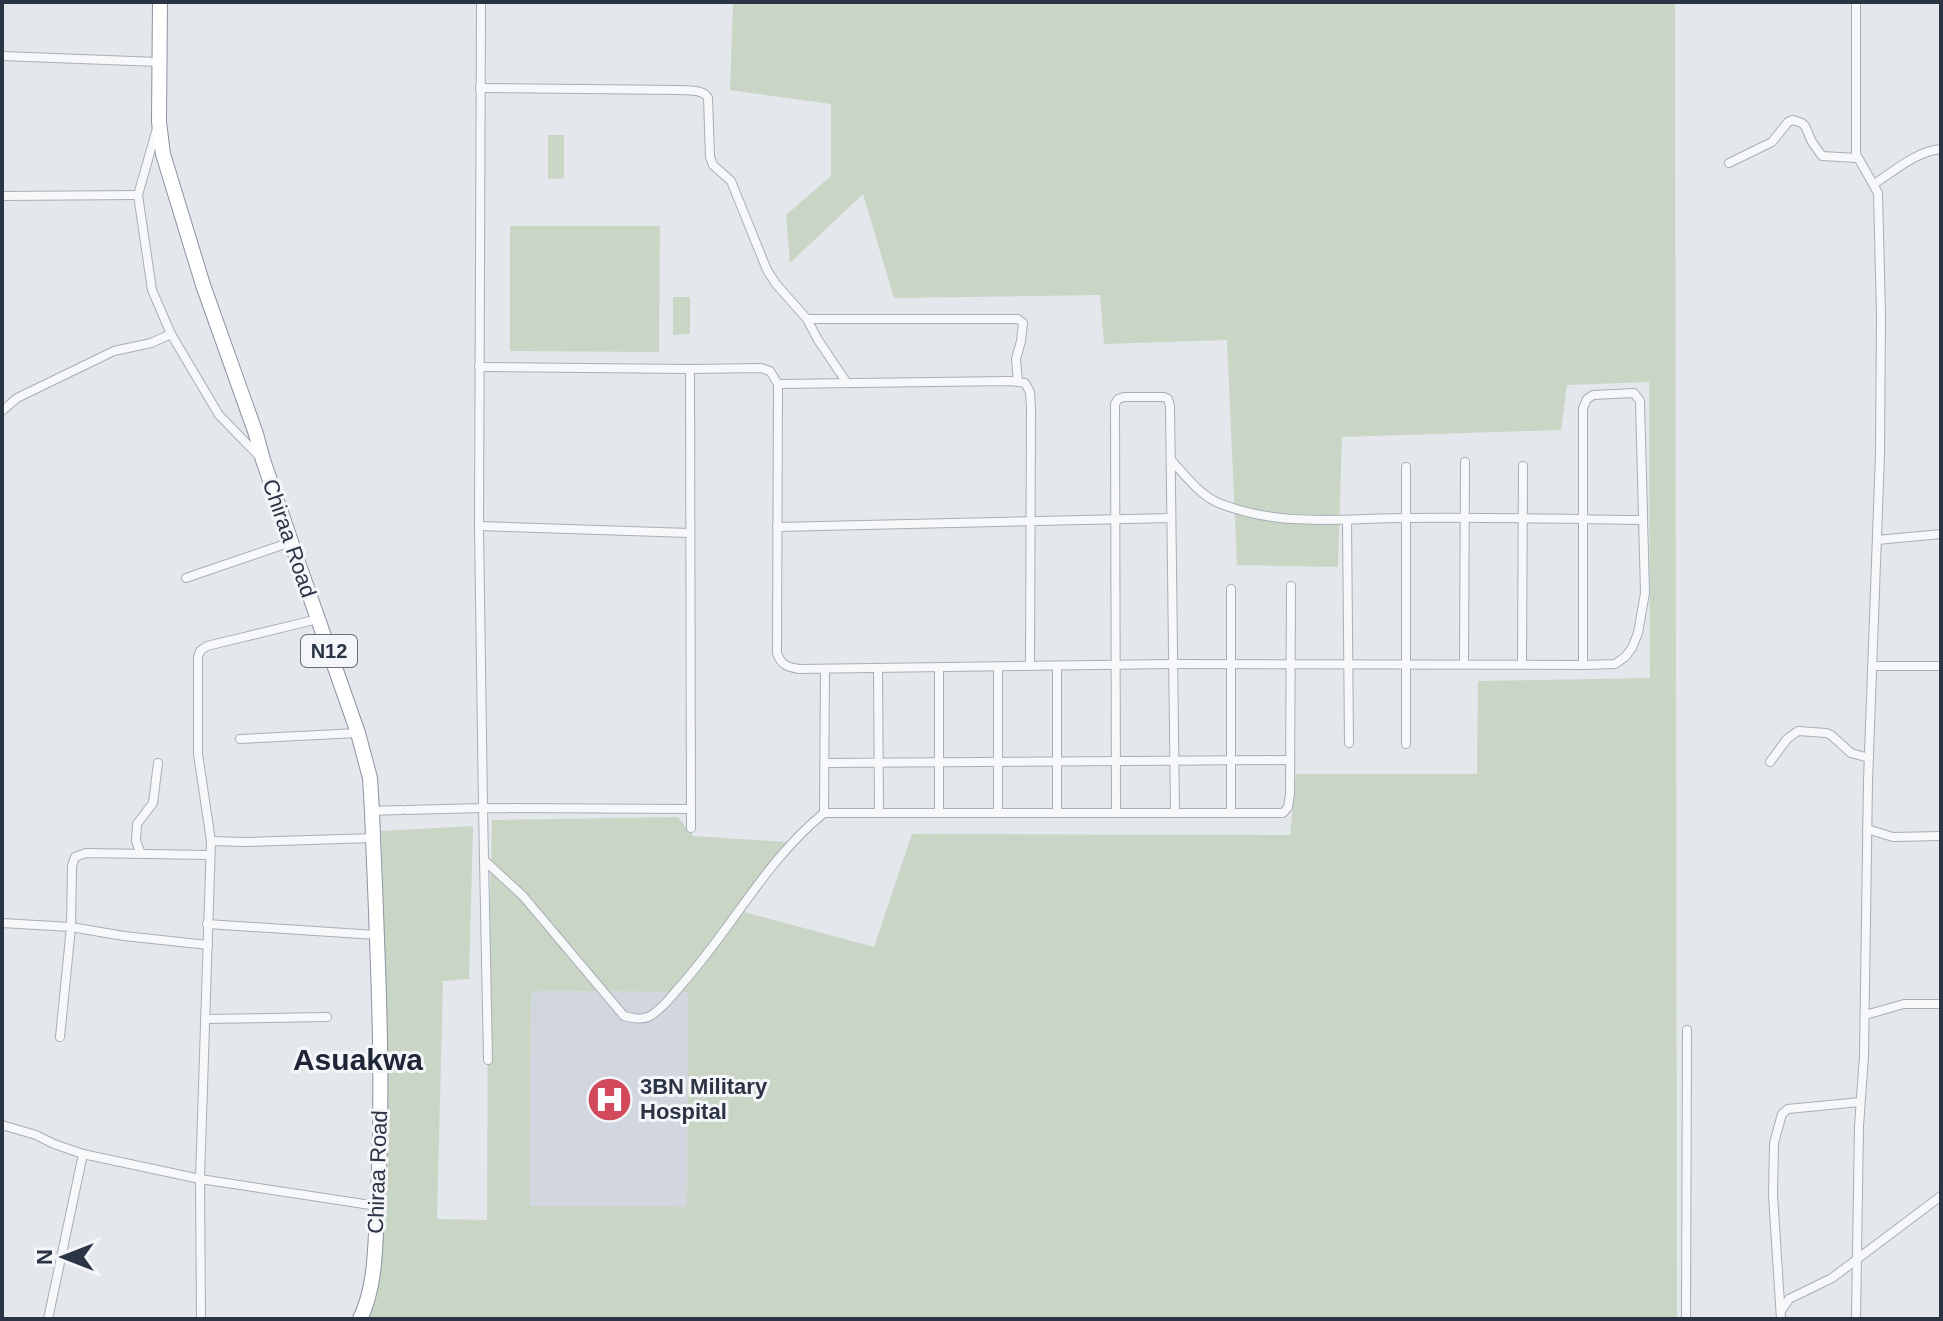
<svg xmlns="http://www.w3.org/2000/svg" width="1943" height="1321" font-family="Arial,sans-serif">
  <rect width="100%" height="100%" fill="#e4e7ec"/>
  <path fill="#d2d6de" d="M531,991L688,992L687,1207H530Z"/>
  <g fill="#c9d6c5" fill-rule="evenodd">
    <path d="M733,2H1675L1677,1319H361L375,1296L385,1211L386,998L381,831L473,826L469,979L443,981L437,1219L487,1220L488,991L492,820L678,817L693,836L787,842L744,912L874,947L912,834L1290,835L1296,774H1477L1478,681L1650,678L1649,382L1567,385L1561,430L1342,437L1338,567L1237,565L1227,340L1104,344L1100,295L894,298L863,194L790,263L786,215L831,176V104L730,90ZM531,991L688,992L687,1207L530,1206Z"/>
    <path d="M548,135H564V178L548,179Z"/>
    <path d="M510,226H660L659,352L510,351Z"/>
    <path d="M673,297H690V334L673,335Z"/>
  </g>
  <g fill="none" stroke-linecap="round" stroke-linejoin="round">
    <defs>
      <g id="minor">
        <path d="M2,56L158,62"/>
        <path d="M480,88L679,90C689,91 703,89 708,98L710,157L713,165L731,181L767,270L776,284L807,319L818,340L847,383"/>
        <path d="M157,128L138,195L152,290L171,334L219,415L260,457"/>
        <path d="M1729,163L1772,142L1788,122L1793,120L1802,123L1805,126L1812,142L1822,156L1857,158"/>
        <path d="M1874,184C1894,171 1917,151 1941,149"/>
        <path d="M2,196L138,195"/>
        <path d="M807,319H1018L1023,323L1021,341L1016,359L1018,382"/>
        <path d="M479,367L690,369L691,828"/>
        <path d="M690,369L761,368L770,371L778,384L777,653C781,665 787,667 799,669L1174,664L1583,665L1615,664L1625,657L1632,648L1638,633L1645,593L1640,401L1634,393L1593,395L1587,399L1583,408V665"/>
        <path d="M778,384L1010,381L1025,383L1030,392L1031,408L1030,666"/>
        <path d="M2,411L17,398L114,351L151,343L171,334"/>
        <path d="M1171,460C1186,476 1200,496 1221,504C1284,528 1344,518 1409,518C1487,517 1565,519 1643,520"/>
        <path d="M1406,467V744"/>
        <path d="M1347,520L1349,743"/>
        <path d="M479,526L689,533"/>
        <path d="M777,527L1171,518"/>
        <path d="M1877,540L1941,534"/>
        <path d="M186,578L291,542"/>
        <path d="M1464,664L1465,462"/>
        <path d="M1522,664L1523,466"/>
        <path d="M1872,666H1941"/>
        <path d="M998,667V813"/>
        <path d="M878,668L879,813"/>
        <path d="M240,739L358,733"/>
        <path d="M1770,762L1787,739L1798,731L1826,733L1831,735L1851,753L1869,758"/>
        <path d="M825,763L1290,760"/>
        <path d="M406,810L483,808L479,526L481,2"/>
        <path d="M372,811L401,810"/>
        <path d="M824,813L825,669"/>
        <path d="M939,813V667"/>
        <path d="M1057,813V666"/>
        <path d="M1116,813L1115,404L1118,399L1124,397H1164L1168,399L1170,406L1175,813"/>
        <path d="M1231,813V589"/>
        <path d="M1867,829L1893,837L1941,836"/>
        <path d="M211,841L244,842L373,838"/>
        <path d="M141,854L136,841L137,824L153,803L158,763"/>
        <path d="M485,861L523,896L624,1016C632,1018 640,1020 648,1017C662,1010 673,994 683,983C732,928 766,860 824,813H1283L1288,807L1290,794L1291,586"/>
        <path d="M2,923L71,927L60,1037"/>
        <path d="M207,924L376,935"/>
        <path d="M208,945L124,936L71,927L72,866L75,857L86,853L209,855"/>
        <path d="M1865,1015L1904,1004H1941"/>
        <path d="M205,1019L327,1017"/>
        <path d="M488,1060L483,808L691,809"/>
        <path d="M2,1125L36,1135L54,1144L83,1154L200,1179L377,1206"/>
        <path d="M1781,1311L1789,1299L1832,1278L1941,1196"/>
        <path d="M48,1319L83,1154"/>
        <path d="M201,1319L200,1179L211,841L198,754V657L200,651L207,646L318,619"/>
        <path d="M1686,1319L1687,1030"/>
        <path d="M1781,1319L1773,1195L1774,1143L1782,1114L1788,1109L1860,1102"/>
        <path d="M1856,1319L1859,1126L1864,1056L1868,781L1880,454L1881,314L1878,193L1856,154V2"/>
      </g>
      <path id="trunk" d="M160,2L159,122L163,154L203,285L256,434L263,460L299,565L358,733L370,778L372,811C377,944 385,1079 377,1212C375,1247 376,1286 360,1319"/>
    </defs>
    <use href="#minor" stroke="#a9aeb7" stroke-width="10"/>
    <use href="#trunk" stroke="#8b94a3" stroke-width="16"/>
    <use href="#minor" stroke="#f7f8fa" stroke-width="8"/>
    <use href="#trunk" stroke="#fff" stroke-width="14"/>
  </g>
  <defs>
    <symbol id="hospital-disc" viewBox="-11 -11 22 22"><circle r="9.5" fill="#d1495b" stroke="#f4f6f9"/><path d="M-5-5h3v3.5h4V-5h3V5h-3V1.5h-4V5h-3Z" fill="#fff"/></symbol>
  </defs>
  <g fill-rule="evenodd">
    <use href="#hospital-disc" x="584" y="1074" width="51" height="51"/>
  </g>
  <g text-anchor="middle" stroke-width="6" stroke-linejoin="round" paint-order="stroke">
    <rect fill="#f4f6f9" stroke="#676e7b" stroke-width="2" x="301" y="635" width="56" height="32" rx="6"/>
    <g font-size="20" font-weight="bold" fill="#2b3445">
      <text x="329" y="658">N12</text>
    </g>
    <g font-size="22" fill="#2b3445" stroke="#f4f6f9">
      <text transform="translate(290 538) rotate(71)" y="8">Chiraa Road</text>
      <text transform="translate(377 1172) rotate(-88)" y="8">Chiraa Road</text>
    </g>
    <g font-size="22" font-weight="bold" fill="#2b3445" stroke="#f4f6f9" text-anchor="start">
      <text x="640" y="1094">3BN Military<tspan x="640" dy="25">Hospital</tspan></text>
    </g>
    <g font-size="30" font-weight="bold" fill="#1d2536" stroke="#f4f6f9">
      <text x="358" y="1070">Asuakwa</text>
    </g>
  </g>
  <rect width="1943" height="1321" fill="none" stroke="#2b3445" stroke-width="8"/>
  <g transform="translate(64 1257) rotate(270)" stroke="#f4f6f9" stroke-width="6" paint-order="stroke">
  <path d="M0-6L14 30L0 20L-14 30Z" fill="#2b3445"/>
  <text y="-12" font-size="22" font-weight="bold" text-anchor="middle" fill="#2b3445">N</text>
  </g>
</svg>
